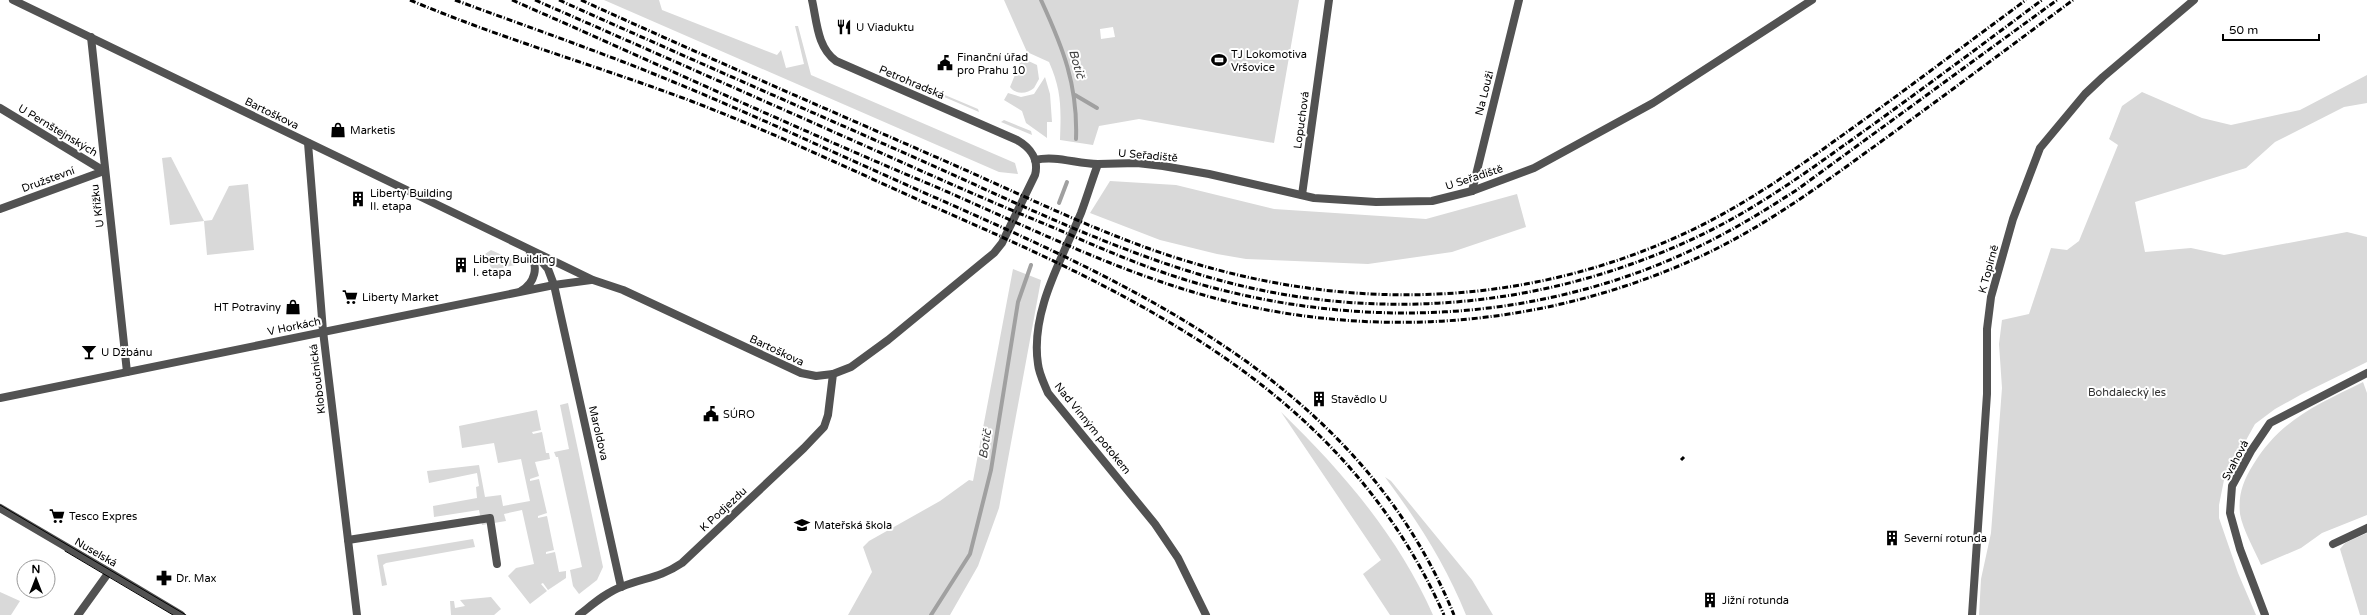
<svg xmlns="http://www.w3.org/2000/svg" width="2367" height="615" font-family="'Varela Round',sans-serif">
  <rect width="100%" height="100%" fill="#fff"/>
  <g fill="#d9d9d9" fill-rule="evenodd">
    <path d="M604,0H659L662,10L777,55L781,50L786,68L804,64L795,26H798L811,75L1015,163L1018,174L999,172Z"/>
    <path d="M1004,0H1299L1274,143L1139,119L1099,126L1093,145L1060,140C1061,109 1062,91 1049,62L1027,52ZM1113,27L1115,37L1101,39L1100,29Z"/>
    <path d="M1022,58L1037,65L1039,79L1034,88C1027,94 1016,95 1010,87Z"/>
    <path d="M887,70L889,71L910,80L906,81L886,72Z"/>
    <path d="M2367,75V103L2344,107L2275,142L2246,168L2135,202L2145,252L2191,248L2224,255L2347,232L2367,237V362L2302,394L2275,409L2255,424L2224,480L2219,505V518L2238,573L2256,615H1979L1981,579L1991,533L2002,388L1999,344L2002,320L2029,314L2051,248L2067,250L2079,241L2118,145L2109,139L2122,106L2142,92L2202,118L2231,125L2300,110Z"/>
    <path d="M1045,77L1050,94L1052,122H1047V138L1026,123L1022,111L1004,100L1008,93L1021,97L1034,94Z"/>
    <path d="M933,90L978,109L979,112L935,93Z"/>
    <path d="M1004,120L1031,131L1032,135L1001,122Z"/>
    <path d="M171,157L204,221L212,220L229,186L248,184L254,250L207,255L204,221L170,225L162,158Z"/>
    <path d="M1110,181L1176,185L1274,209L1426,219L1517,194L1526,227L1452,252L1368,264L1246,259L1217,254L1160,240L1090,213Z"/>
    <path d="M491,250L511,259L515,265L492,270L485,254Z"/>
    <path d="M1013,269L1041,280L999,508L978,566L950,615H848L872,572L863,547L869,541L940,501L969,480L973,481Z"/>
    <path d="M2363,382L2367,393V515L2322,533L2301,548L2261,565C2254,549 2243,530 2240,514C2238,495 2243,481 2253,465C2281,419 2317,405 2363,382Z"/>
    <path d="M568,403L603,567L597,580L579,594L573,586L570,570L582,567L558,457H556L554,452L569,449L560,405Z"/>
    <path d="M537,410L541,430L532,432L533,434L542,432L546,453H549L550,459L535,462L539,476L530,479V481L539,479L547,513L538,516V518L547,516L554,550L546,552V554L555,552L559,572L566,571V578L548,590L543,583L541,584L547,591L530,604L508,576L516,568L534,564L522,510L504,514L506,521L482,525L479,510L434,517L433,506L477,498L476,487L479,486L477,473L429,483L427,471L479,465L485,497L501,495L503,506L530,501L521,459L498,463L494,443L462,448L459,426Z"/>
    <path d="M1281,412C1343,472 1398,536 1433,615H1390L1363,574L1381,560Z"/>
    <path d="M1385,477L1391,481L1472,580L1493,615H1466C1446,565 1417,520 1385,477Z"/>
    <path d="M2367,533V615H2360L2340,549L2345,543Z"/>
    <path d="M473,539L475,547L386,563L383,565L387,585L382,586L377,555Z"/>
    <path d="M0,592L20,601L11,615H0Z"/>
    <path d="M491,597L501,609L494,615H451L450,601H454L455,608L465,606L460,600Z"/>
  </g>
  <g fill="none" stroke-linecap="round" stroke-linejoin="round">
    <g stroke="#a0a0a0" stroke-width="4">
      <path d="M1041,0C1063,48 1078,85 1076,139"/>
      <path d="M1075,95L1097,108"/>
      <path d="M1059,203L1067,182"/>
      <path d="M931,615L970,554L991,470L1018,302L1031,265"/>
    </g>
    <g stroke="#525252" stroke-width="8">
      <path d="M13,0L593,280L623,290L801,373L816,376L833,374"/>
      <path d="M91,37L127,372"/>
      <path d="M0,108L104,171"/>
      <path d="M308,143L323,331L357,615"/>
      <path d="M1098,164L1137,163L1163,166L1209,174L1314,198L1376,202L1432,201L1472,191L1534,168L1653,103L1812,0"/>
      <path d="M1472,191L1519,0"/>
      <path d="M1302,195L1329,0"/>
      <path d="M0,209L104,171"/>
      <path d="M536,255L548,269L554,285L621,587"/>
      <path d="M521,291C535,283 539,267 530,253"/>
      <path d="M0,398L554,285L591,280"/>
      <path d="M0,508L109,572"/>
      <path d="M348,540L490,518L497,564"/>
      <path d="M2333,544L2367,528"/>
      <path d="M1972,615L1987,394V329L1991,297L2013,219L2040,148L2085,94L2103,77L2194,0"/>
      <path d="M2265,615L2240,549L2230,513L2232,486L2251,451L2270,423L2367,373"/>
    </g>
    <g stroke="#525252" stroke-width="8">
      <path d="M1035,160C1056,155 1077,164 1098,164C1092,180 1087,197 1081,213C1062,259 1030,312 1038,364C1039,374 1044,383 1048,393L1155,524L1178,558L1206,615"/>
      <path d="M78,615L109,572L181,615"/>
      <path d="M579,615C592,605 605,593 621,587C645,577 658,579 682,563L804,448L824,427L828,415L833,374L851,367L888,340L994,253L1002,243L1035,175C1039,160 1031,148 1017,140L836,61C817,47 817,22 812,0"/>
    </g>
    <g stroke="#000" stroke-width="1">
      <path d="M0,505L186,615"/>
      <path d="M65,551L173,615"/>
    </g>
    <g stroke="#000" stroke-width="3" stroke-dasharray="6 2 1 2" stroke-linecap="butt">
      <path d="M410,0C502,39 598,66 691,101C775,133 858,173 941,210C1149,301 1346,395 1444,615"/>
      <path d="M455,0C523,25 592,49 659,76C743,110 826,149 909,186C1126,282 1357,378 1454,615"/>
      <path d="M512,0C649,60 784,123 922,181C1012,219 1099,264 1193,292C1360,342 1538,330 1697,258C1763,228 1821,185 1879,143C1944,96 2008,48 2073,0"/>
      <path d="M535,0C665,57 796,115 926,173C969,192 1013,211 1057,229C1102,249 1148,269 1196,283C1362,331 1541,323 1698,247C1733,230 1766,210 1798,189L2057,0"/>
      <path d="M559,0C679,54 798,106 918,159C1010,200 1102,245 1198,274C1364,325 1542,311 1699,236C1758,208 1811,169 1864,131C1924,88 1983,44 2042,0"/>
      <path d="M581,0C702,55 824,108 945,161C1023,195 1100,234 1180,259C1351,313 1529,308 1692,230C1748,203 1797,168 1847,132C1907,89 1966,44 2026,0"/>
      <path d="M1681,460L1684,457"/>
    </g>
  </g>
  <defs>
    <symbol id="restaurant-bare" viewBox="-9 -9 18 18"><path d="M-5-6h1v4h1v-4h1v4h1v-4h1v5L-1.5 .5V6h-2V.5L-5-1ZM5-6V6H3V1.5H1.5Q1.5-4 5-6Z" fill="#000" stroke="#fff" stroke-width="2.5" paint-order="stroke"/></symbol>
    <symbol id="stadium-bare" viewBox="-9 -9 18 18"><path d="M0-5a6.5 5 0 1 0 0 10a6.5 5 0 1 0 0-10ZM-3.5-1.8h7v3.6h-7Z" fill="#000" stroke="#fff" stroke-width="2.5" paint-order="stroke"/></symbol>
    <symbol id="civic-bare" viewBox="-9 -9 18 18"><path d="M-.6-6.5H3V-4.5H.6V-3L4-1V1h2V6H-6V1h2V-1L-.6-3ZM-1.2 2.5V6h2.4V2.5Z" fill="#000" stroke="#fff" stroke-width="2.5" paint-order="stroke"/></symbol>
    <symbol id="shop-bare" viewBox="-9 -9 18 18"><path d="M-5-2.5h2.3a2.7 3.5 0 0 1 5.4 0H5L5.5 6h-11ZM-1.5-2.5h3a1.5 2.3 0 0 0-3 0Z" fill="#000" stroke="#fff" stroke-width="2.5" paint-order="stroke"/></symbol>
    <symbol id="building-bare" viewBox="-9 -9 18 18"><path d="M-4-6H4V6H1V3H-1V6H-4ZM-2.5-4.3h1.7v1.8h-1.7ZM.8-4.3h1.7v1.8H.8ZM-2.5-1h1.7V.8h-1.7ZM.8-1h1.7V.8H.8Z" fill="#000" stroke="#fff" stroke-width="2.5" paint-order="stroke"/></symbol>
    <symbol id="supermarket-bare" viewBox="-9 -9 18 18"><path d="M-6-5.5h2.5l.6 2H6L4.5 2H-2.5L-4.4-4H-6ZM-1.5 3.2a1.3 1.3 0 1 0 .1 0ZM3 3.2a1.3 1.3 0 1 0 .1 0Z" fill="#000" stroke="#fff" stroke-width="2.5" paint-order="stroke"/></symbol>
    <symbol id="bar-bare" viewBox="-9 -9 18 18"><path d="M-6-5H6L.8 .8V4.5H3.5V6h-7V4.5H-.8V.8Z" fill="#000" stroke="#fff" stroke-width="2.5" paint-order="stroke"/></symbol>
    <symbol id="school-bare" viewBox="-9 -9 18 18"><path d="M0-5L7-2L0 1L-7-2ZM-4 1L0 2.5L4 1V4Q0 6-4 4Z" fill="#000" stroke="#fff" stroke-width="2.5" paint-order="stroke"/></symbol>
    <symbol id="pharmacy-bare" viewBox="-9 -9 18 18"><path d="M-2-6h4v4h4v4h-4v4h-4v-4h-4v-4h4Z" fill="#000" stroke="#fff" stroke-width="2.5" paint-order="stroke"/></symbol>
  </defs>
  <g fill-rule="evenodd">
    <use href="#restaurant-bare" x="833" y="16" width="22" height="22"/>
    <use href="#stadium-bare" x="1208" y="49" width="22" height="22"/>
    <use href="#civic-bare" x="934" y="52" width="22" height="22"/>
    <use href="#shop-bare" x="327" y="119" width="22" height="22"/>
    <use href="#building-bare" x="347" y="188" width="22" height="22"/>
    <use href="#building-bare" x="450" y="254" width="22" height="22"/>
    <use href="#supermarket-bare" x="339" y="286" width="22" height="22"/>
    <use href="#shop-bare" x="282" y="296" width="22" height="22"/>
    <use href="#bar-bare" x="78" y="341" width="22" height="22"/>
    <use href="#building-bare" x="1308" y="388" width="22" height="22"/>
    <use href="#civic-bare" x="700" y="403" width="22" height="22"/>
    <use href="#supermarket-bare" x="46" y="505" width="22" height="22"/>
    <use href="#school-bare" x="791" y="514" width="22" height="22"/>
    <use href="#building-bare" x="1881" y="527" width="22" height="22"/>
    <use href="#pharmacy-bare" x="153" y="567" width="22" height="22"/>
    <use href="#building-bare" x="1699" y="589" width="22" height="22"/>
  </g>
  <g text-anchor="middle" stroke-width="4" stroke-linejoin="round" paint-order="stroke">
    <g font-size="11" fill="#000" stroke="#fff" text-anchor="start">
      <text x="856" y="31">U Viaduktu</text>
      <text x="1231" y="58">TJ Lokomotiva<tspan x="1231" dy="13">Vršovice</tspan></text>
      <text x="957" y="61">Finanční úřad<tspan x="957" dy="13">pro Prahu 10</tspan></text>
      <text x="350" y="134">Marketis</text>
      <text x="370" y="197">Liberty Building<tspan x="370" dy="13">II. etapa</tspan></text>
      <text x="473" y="263">Liberty Building<tspan x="473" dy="13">I. etapa</tspan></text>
      <text x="362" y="301">Liberty Market</text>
      <text x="281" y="311" text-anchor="end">HT Potraviny</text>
      <text x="101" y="356">U Džbánu</text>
      <text x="1331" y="403">Stavědlo U</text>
      <text x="723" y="418">SÚRO</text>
      <text x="69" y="520">Tesco Expres</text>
      <text x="814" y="529">Mateřská škola</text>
      <text x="1904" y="542">Severní rotunda</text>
      <text x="176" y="582">Dr. Max</text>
      <text x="1722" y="604">Jižní rotunda</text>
    </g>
    <g font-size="11" fill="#000" stroke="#fff">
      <text transform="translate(912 82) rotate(23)" y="4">Petrohradská</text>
      <text transform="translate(1484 93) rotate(-76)" y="4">Na Louži</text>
      <text transform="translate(272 113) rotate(26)" y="4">Bartoškova</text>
      <text transform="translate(1301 120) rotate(-82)" y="4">Lopuchová</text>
      <text transform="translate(58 130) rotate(31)" y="4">U Pernštejnských</text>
      <text transform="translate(1148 155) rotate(5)" y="4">U Seřadiště</text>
      <text transform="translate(1474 177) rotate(-18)" y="4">U Seřadiště</text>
      <text transform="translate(48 179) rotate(-20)" y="4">Družstevní</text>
      <text transform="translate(97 206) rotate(-97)" y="4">U Křížku</text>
      <text transform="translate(1988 269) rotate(-75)" y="4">K Topírně</text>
      <text transform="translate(294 326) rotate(-12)" y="4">V Horkách</text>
      <text transform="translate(777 350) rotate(25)" y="4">Bartoškova</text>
      <text transform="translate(317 379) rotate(-97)" y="4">Kloboučnická</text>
      <text transform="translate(1093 428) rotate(51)" y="4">Nad Vinným potokem</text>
      <text transform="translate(599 433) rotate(77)" y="4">Maroldova</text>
      <text transform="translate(2235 460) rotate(-62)" y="4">Svahová</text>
      <text transform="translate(723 509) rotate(-43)" y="4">K Podjezdu</text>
      <text transform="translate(96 552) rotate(30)" y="4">Nuselská</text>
    </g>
    <g font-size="11" fill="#303030" stroke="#fff">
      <text x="2127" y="396">Bohdalecký les</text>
    </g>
    <g font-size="12" font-style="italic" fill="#414141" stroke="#fff">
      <text transform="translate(1077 64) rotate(74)" y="4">Botič</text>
      <text transform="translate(985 444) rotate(-81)" y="4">Botič</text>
    </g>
  </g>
  <g transform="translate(36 579)"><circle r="19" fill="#ffffff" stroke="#999999"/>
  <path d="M0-3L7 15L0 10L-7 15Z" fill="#000000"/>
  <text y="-6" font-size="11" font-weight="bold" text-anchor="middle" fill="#000000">N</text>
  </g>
  <path d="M2223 34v6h96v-6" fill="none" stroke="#000000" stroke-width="2"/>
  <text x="2229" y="34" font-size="12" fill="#000000" stroke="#ffffff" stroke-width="3" paint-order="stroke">50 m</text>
</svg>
